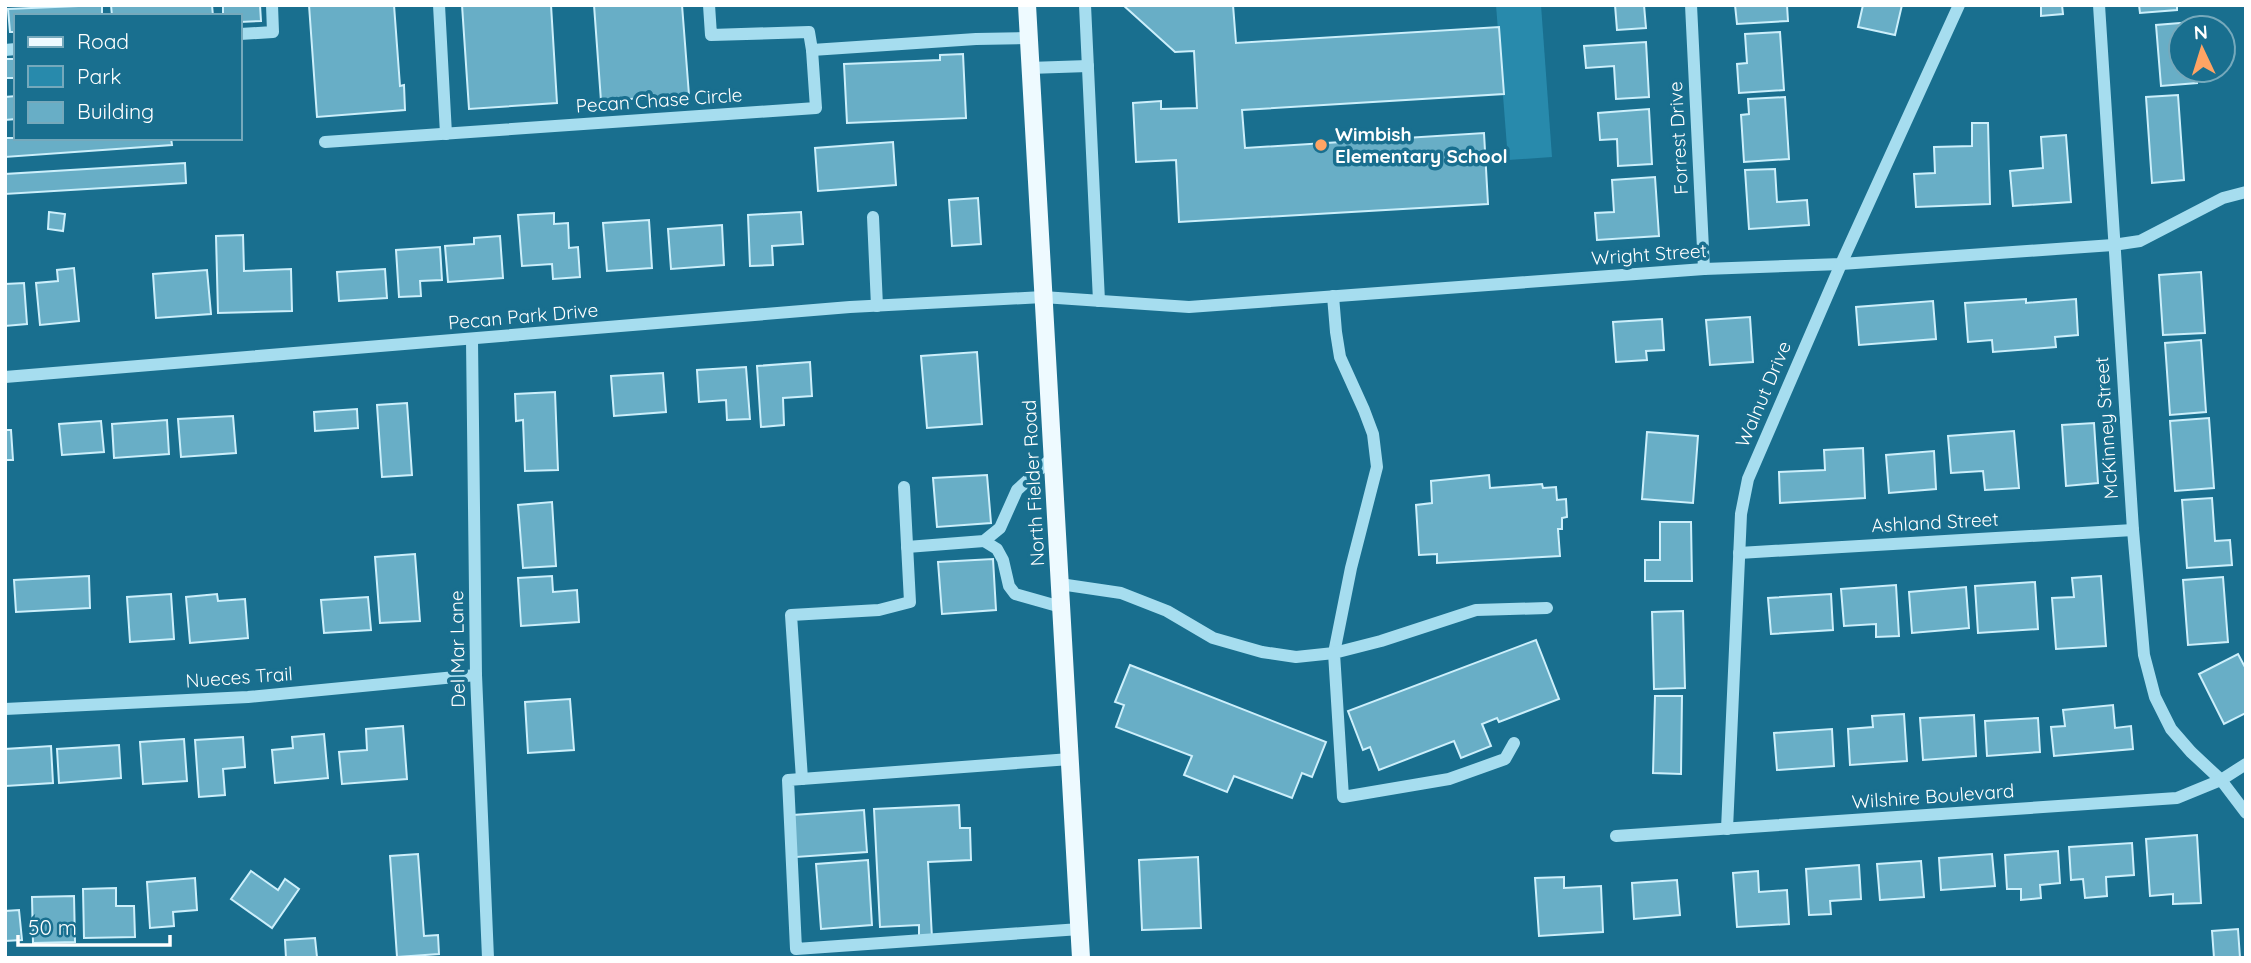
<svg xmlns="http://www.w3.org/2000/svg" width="2251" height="963" font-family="Quicksand,sans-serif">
  <rect width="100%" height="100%" fill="#196f8f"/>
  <path fill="#288aac" d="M1496,5H1541L1552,157L1508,160Z"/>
  <g fill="#68aec6" stroke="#cceffb" stroke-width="2">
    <path d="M102,5V16H16V32H10L8,9Z"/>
    <path d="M111,5H212L213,16H112Z"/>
    <path d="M223,5H260L261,21L240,22V16H223Z"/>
    <path d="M309,5H394L400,86L404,85L405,110L317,117Z"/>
    <path d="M462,5H551L557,103L469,109Z"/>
    <path d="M594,5H682L689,95L601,101Z"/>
    <path d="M1123,5H1233L1236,43L1499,27L1504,94L1242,110L1245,148L1484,133L1488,204L1179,222L1176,160L1136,162L1133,103L1161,101V109L1197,108L1194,51L1175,52Z"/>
    <path d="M1615,5H1644L1646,28L1617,30Z"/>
    <path d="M1735,5H1787L1788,21L1737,24Z"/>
    <path d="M1863,5H1902L1895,35L1858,27Z"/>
    <path d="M2041,5H2062L2063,14L2041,16Z"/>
    <path d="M2139,5H2177V10L2140,13Z"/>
    <path d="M2192,22V28H2181V70H2196L2197,83L2161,86L2156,25Z"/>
    <path d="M1780,32L1784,90L1739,93L1737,64L1747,63L1745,34Z"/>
    <path d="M1646,42L1649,97L1616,99L1614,66L1586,68L1584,46Z"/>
    <path d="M963,54L966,118L847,123L844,64L940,60V55Z"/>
    <rect x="5" y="59" width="11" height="19"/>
    <path d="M2178,95L2184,180L2152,183L2146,97Z"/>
    <path d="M16,96V119L5,120V97Z"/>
    <path d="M1785,97L1789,159L1744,162L1741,115L1749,114L1748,99Z"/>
    <path d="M1649,109L1652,164L1618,166L1617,139L1600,140L1598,113Z"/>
    <path d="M1972,123H1988L1990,204L1916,207L1914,174L1935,173L1934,147L1972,146Z"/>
    <path d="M2066,135L2071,202L2013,206L2010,171L2043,168L2041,137Z"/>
    <path d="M5,138H171L172,145L5,157Z"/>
    <path d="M893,142L896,185L818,191L815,148Z"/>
    <path d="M185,163L186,183L5,194V174Z"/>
    <path d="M1775,169L1777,202L1807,200L1809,225L1749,229L1745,170Z"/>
    <path d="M1655,177L1659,236L1597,240L1595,213L1614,212L1612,180Z"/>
    <path d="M978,198L981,244L952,246L949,200Z"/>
    <path d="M49,212L65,214L63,231L48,229Z"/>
    <path d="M801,212L803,244L772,246L773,265L750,266L748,215Z"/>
    <path d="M554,213V224L568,223L569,248L578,247L580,277L553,279L552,264L522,266L518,215Z"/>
    <path d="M649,220L652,268L607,271L603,223Z"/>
    <path d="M722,225L724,265L671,269L668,229Z"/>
    <path d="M243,235L244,271L291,269L292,311L218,313L216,236Z"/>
    <path d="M500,236L503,278L448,282L445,246L474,244V238Z"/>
    <path d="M440,247L442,280L420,281L421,296L399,297L396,250Z"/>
    <path d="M74,268L79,321L40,325L36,283L58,281L57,270Z"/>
    <path d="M385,269L387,298L339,301L337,272Z"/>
    <path d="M207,270L211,314L156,318L153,274Z"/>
    <path d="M2201,272L2205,333L2163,335L2159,275Z"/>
    <path d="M24,283L27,324L5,326V284Z"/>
    <path d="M2026,299V303L2076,299L2078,335L2055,337L2056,347L1993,352L1992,340L1968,342L1965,303Z"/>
    <path d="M1933,301L1936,339L1859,345L1856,307Z"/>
    <path d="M1750,317L1753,362L1710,365L1706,320Z"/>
    <path d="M1662,319L1664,350L1646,351L1647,360L1616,362L1613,322Z"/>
    <path d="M2201,340L2206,412L2170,415L2165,343Z"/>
    <path d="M977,352L982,424L927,428L921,356Z"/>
    <path d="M810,362L812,396L783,398L784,425L761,427L757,366Z"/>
    <path d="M746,367L750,419L727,420L726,400L699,402L697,370Z"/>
    <path d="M663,373L666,412L614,416L611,376Z"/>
    <path d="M555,392L558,470L525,471L523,420L516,421L515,394Z"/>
    <path d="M407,403L412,475L382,477L377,405Z"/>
    <path d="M357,409L358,428L315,431L314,412Z"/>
    <path d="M233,416L236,453L181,457L178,419Z"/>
    <path d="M2209,418L2214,488L2175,491L2170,421Z"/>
    <path d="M167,420L169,454L114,458L112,424Z"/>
    <path d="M101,421L104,452L62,455L59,424Z"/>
    <path d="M2094,423L2098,483L2066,486L2062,425Z"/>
    <path d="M5,430H11L13,460H5Z"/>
    <path d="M2014,431L2019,488L1985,490L1983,471L1951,473L1948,436Z"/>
    <path d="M1647,432L1698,436L1693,503L1642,499Z"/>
    <path d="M1863,448L1865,498L1780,503L1779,472L1825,470L1824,450Z"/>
    <path d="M1934,451L1936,489L1889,493L1886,455Z"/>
    <path d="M987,475L991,523L937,527L933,478Z"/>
    <path d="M1489,475L1490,488L1542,484L1543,488L1556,487L1557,500L1566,499L1567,517L1562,518V529H1558L1560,556L1437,563V554L1419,555L1416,505L1432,503L1431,481Z"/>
    <path d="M2212,498L2215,541L2230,540L2232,565L2187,568L2182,500Z"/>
    <path d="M552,502L556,566L523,568L518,505Z"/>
    <path d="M1660,522H1691L1692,581H1645V560H1660Z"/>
    <path d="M415,554L420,621L380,623L375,557Z"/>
    <path d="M993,559L996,610L942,614L938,562Z"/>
    <path d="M89,576L90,608L16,612L14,580Z"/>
    <path d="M552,576L553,592L577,590L579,622L521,626L518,578Z"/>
    <path d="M2101,576L2106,646L2056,649L2052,598L2074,597L2072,578Z"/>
    <path d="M2223,577L2228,642L2188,645L2183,580Z"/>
    <path d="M2035,582L2038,629L1978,633L1975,586Z"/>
    <path d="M1896,585L1899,636L1876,637V624L1844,626L1841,589Z"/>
    <path d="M1966,587L1969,628L1912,633L1909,592Z"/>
    <path d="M171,594L174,639L130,642L127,597Z"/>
    <path d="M217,594L218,601L245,599L248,638L190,643L186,597Z"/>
    <path d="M1831,594L1833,630L1771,634L1768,598Z"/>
    <path d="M368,597L371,630L324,633L321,600Z"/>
    <path d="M1683,611L1685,688L1654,689L1652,612Z"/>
    <path d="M1536,640L1559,699L1499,722L1497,718L1482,724L1491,746L1461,758L1454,741L1379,770L1370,747L1363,750L1348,711Z"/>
    <path d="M2238,654L2246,669V713L2224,724L2199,674Z"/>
    <path d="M1130,665L1326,742L1312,777L1302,773L1292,798L1234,776L1227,792L1184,775L1192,756L1116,727L1124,705L1115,702Z"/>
    <path d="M1655,696H1682L1681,774L1653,773Z"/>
    <path d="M570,699L574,750L528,753L525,702Z"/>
    <path d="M2113,705L2115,728L2131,726L2133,749L2054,756L2051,727L2065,726L2063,710Z"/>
    <path d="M1904,714L1907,761L1850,765L1848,729L1873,727L1872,716Z"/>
    <path d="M1974,715L1976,756L1923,760L1920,718Z"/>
    <path d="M2038,718L2040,752L1987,756L1985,721Z"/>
    <path d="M403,726L407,779L342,784L339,752L367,750L366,729Z"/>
    <path d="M1832,729L1834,766L1777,770L1774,733Z"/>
    <path d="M324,734L328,778L275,783L272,750L293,748L292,737Z"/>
    <path d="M243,737L245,767L223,769L225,795L199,797L195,740Z"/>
    <path d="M184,739L187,781L143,784L140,742Z"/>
    <path d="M119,745L121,778L59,783L57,749Z"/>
    <path d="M51,746L53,783L6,786L5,749Z"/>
    <path d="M959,805L960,828H970L971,860L928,862L932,938L919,939V925L880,927L874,809Z"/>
    <path d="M864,810L867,852L796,857L793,815Z"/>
    <path d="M2197,835L2201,903L2173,904V894L2150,896L2146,839Z"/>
    <path d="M2132,843L2134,875L2106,877L2107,896L2085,898L2083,879L2071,880L2069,847Z"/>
    <path d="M2058,851L2060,883L2040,885L2041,898L2021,900V889H2007L2005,855Z"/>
    <path d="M418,854L424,936L438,935L439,954L397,957L390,856Z"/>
    <path d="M1992,854L1995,886L1941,890L1939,858Z"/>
    <path d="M1198,857L1201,928L1142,930L1139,860Z"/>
    <path d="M868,860L872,925L821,929L816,864Z"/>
    <path d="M1921,861L1924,897L1880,900L1877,864Z"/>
    <path d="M1859,865L1861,899L1830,901L1831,914L1809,915L1806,869Z"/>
    <path d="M251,871L278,890L285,879L299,889L272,928L231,899Z"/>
    <path d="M1758,871L1759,892L1787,890L1789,924L1737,927L1733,873Z"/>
    <path d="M1564,877V888L1601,886L1603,932L1539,936L1535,878Z"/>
    <path d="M195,878L197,910L173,912L174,926L150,928L147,882Z"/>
    <path d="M1677,880L1680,915L1634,919L1632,883Z"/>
    <path d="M116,888V906H134L135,937L84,938L83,889Z"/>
    <path d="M74,896L75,942L33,943L32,897Z"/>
    <path d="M19,910L22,940L5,941V911Z"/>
    <path d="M2238,929L2240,958H2214L2212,931Z"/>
    <path d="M315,938L317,957L320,958H286L285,940Z"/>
  </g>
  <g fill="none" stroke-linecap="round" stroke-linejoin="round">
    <g stroke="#a6ddef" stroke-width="12">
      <path d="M439,5L446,134"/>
      <path d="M709,5L711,35L809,32L812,50L976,39L1028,38"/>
      <path d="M1085,5L1099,301"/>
      <path d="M1691,5L1704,269"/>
      <path d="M2099,5L2133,530L2144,655L2155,697L2171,729L2191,752L2221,780L2246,813"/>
      <path d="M240,34L273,32L272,5"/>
      <path d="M5,50L16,49"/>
      <path d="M1029,68L1088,66"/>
      <path d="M325,142L816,108L812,50"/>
      <path d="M873,217L877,306"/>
      <path d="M472,340L476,675L488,958"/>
      <path d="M5,377L850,307L1043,297L1189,307L1704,269L1841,264L2113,245L2140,241L2223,198L2246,192"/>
      <path d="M984,541L997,549L1003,560L1009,586L1015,594L1061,607"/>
      <path d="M907,547L984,541L1000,528L1017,490L1053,457"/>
      <path d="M1739,553L2133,530"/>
      <path d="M1060,584L1121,593L1167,611L1213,638L1262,652L1296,657L1334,653L1351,568L1377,467L1373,434L1364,410L1340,357L1336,332L1333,296"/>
      <path d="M5,709L248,697L476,675"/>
      <path d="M1514,743L1505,759L1449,779L1343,797L1334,653L1381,641L1476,610L1547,608"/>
      <path d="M1070,759L788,780L796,949L1080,929"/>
      <path d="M802,779L791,615L879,610L910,602L904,487"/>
      <path d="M1727,829L1741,514L1748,479L1841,264L1959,5"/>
      <path d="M1616,836L2177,798L2221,780L2246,764"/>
    </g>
    <path stroke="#eefaff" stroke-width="18" d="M1027,5L1081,958"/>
  </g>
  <circle fill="#ffa464" stroke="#196f8f" stroke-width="2.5" cx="1321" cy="145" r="7"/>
  <g text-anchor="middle" stroke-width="7" stroke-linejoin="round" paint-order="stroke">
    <g font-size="19" fill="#fff" stroke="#196f8f">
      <text transform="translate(659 100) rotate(-4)" y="7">Pecan Chase Circle</text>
      <text transform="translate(1678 138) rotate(-93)" y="7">Forrest Drive</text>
      <text transform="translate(1649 254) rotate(-4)" y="7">Wright Street</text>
      <text transform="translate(523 316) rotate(-5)" y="7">Pecan Park Drive</text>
      <text transform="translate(1763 394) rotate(-67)" y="7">Walnut Drive</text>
      <text transform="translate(2106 428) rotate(-94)" y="7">McKinney Street</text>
      <text transform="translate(1033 483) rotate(-93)" y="7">North Fielder Road</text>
      <text transform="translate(1935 522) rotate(-3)" y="7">Ashland Street</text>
      <text transform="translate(457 649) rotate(-91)" y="7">Del Mar Lane</text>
      <text transform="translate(239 677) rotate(-4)" y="7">Nueces Trail</text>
      <text transform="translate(1933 796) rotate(-4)" y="7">Wilshire Boulevard</text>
    </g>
    <g font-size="19" font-weight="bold" fill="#fff" stroke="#196f8f" text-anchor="start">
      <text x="1335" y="141">Wimbish<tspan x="1335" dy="22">Elementary School</tspan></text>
    </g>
  </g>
  <rect width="2251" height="963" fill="none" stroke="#ffffff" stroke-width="14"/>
  <rect x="14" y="14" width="228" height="126" fill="#196f8f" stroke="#75a9bc" stroke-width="2"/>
  <rect x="28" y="37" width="35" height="10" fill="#eefaff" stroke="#75a9bc" stroke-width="2"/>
  <text x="77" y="49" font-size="21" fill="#ffffff">Road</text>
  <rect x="28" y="66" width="35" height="21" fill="#288aac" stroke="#75a9bc" stroke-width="2"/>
  <text x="77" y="84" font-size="21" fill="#ffffff">Park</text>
  <rect x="28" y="102" width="35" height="21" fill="#68aec6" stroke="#75a9bc" stroke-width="2"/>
  <text x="77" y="119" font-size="21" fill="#ffffff">Building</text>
  <g transform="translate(2202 49) rotate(356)"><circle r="33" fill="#196f8f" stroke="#75a9bc" stroke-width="2"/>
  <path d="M0-5L12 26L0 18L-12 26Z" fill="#ffa464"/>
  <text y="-10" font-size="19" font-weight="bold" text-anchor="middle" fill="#ffffff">N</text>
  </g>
  <path d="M18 935v10h152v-10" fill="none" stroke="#ffffff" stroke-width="3.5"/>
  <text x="28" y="935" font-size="21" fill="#ffffff" stroke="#196f8f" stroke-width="5" paint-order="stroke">50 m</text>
</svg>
